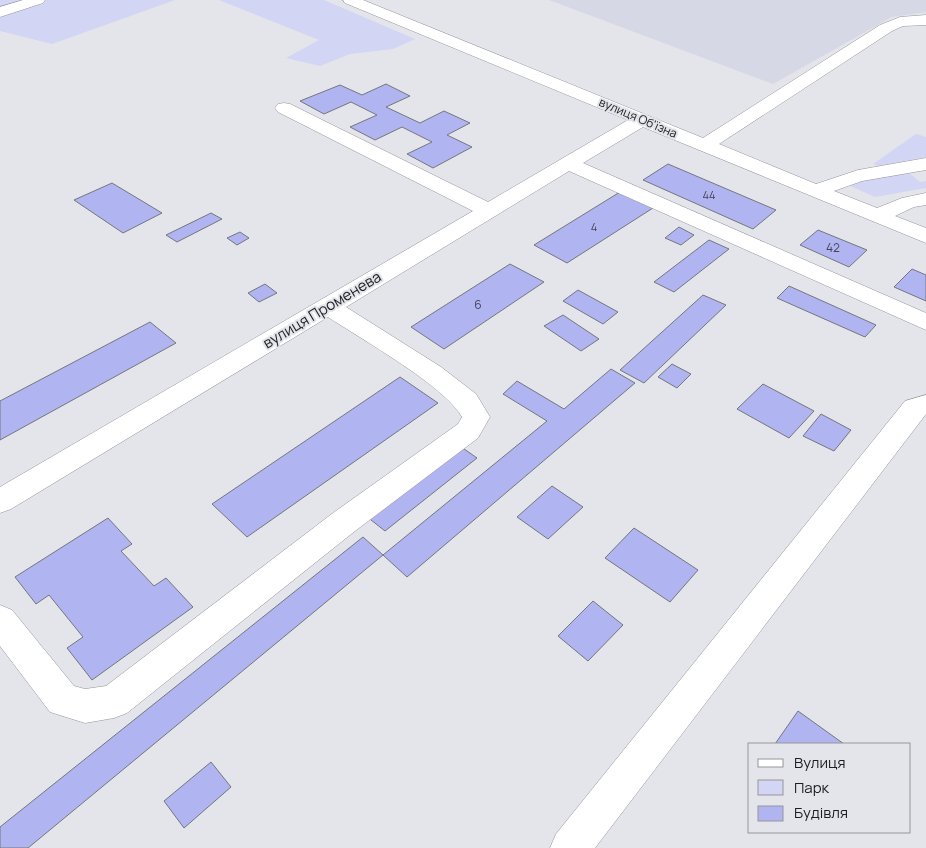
<svg xmlns="http://www.w3.org/2000/svg" width="926" height="848" font-family="Manrope,sans-serif">
  <rect width="100%" height="100%" fill="#e4e5eb"/>
  <path fill="#d6d8e5" d="M549,0H926V12L892,17L773,84Z"/>
  <g fill="#d2d5f3">
    <path d="M0,0H175L52,44L0,31Z"/>
    <path d="M219,0H324L415,39L393,49L350,54L320,66L286,58L319,40Z"/>
    <path d="M916,134L926,137V157L878,166L873,164Z"/>
    <path d="M907,171L920,182L926,181V188L875,197L846,184Z"/>
  </g>
  <g fill="#b0b5f2" stroke="#75767b">
    <path d="M386,84L410,96L386,107L420,123L444,111L470,123L447,135L472,147L433,168L407,154L432,142L402,127L375,140L350,127L377,115L351,102L324,114L300,101L340,85L362,95Z"/>
    <path d="M668,164L776,210L753,229L643,180Z"/>
    <path d="M112,183L162,213L123,233L74,200Z"/>
    <path d="M620,192L653,208L567,263L534,245Z"/>
    <path d="M211,213L222,219L177,242L166,235Z"/>
    <path d="M679,227L694,235L681,245L665,238Z"/>
    <path d="M818,230L867,250L849,267L800,245Z"/>
    <path d="M240,232L249,238L237,245L227,238Z"/>
    <path d="M709,240L729,249L674,292L654,282Z"/>
    <path d="M510,264L544,282L444,349L411,327Z"/>
    <path d="M912,269L926,275V301L894,287Z"/>
    <path d="M265,284L277,293L259,302L248,293Z"/>
    <path d="M789,286L876,325L865,337L777,298Z"/>
    <path d="M578,290L618,312L603,324L563,301Z"/>
    <path d="M703,295L726,305L644,383L620,370Z"/>
    <path d="M563,315L599,339L581,351L544,326Z"/>
    <path d="M150,322L176,343L0,440V401Z"/>
    <path d="M672,364L691,374L677,388L658,377Z"/>
    <path d="M611,369L635,383L407,577L383,555L547,421L503,394L517,381L564,409Z"/>
    <path d="M400,377L438,403L247,537L212,504Z"/>
    <path d="M763,384L814,411L789,438L737,409Z"/>
    <path d="M821,414L851,430L834,451L803,436Z"/>
    <path d="M457,444L477,458L385,531L366,516Z"/>
    <path d="M552,486L583,507L548,539L517,517Z"/>
    <path d="M108,518L132,544L121,551L154,586L166,578L193,607L92,680L67,648L83,637L49,595L36,604L15,577Z"/>
    <path d="M634,528L698,570L670,602L605,558Z"/>
    <path d="M363,537L383,555L28,848H0V827Z"/>
    <path d="M593,601L623,625L588,661L558,636Z"/>
    <path d="M798,711L844,744H775Z"/>
    <path d="M211,762L231,787L184,828L164,801Z"/>
  </g>
  <g fill="none" stroke-linecap="round" stroke-linejoin="round">
    <defs>
      <g id="minor">
        <path d="M23,0H45L43,3L0,17V7Z"/>
        <path d="M343,0H363L703,138L880,25L900,17L926,15V25L903,26L892,31L719,144L816,184L858,170L926,158V170L862,181L834,191L877,208L902,198L926,193V205L914,207L895,216L926,228V243L643,127L583,163L926,313V330L569,171L346,307L441,367L476,394L490,417L478,438L355,531L127,713L114,718L85,723L50,712L0,646V605L12,610L74,686L85,689L106,686L333,513L458,424L462,417C445,386 361,339 328,317L11,509L0,513V487L473,211L278,112L275,108L278,104L284,103L290,104L488,202L628,120L345,3Z"/>
        <path d="M926,395V414L595,848H550L556,834L905,401Z"/>
      </g>
    </defs>
    <use href="#minor" stroke="#93949a" stroke-width="1"/>
    <use href="#minor" fill="#fff" fill-rule="evenodd"/>
  </g>
  <g text-anchor="middle" stroke-width="4" stroke-linejoin="round" paint-order="stroke">
    <g font-size="11" fill="#424454">
      <text x="709" y="199">44</text>
      <text x="594" y="231">4</text>
    </g>
    <g font-size="12" fill="#1e1e20" stroke="#e4e5eb">
      <text transform="translate(638 118) rotate(23)" y="4">вулиця Об'їзна</text>
    </g>
    <g font-size="12" fill="#424454">
      <text x="833" y="252">42</text>
      <text x="478" y="309">6</text>
    </g>
    <g font-size="15" fill="#1e1e20" stroke="#e4e5eb">
      <text transform="translate(322 310) rotate(-31)" y="5">вулиця Променева</text>
    </g>
  </g>
  <rect x="748" y="743" width="162" height="90" fill="#e4e5eb" stroke="#95959a"/>
  <rect x="758" y="759" width="25" height="8" fill="#ffffff" stroke="#95959a"/>
  <text x="794" y="768" font-size="15" fill="#1e1e20">Вулиця</text>
  <rect x="758" y="780" width="25" height="15" fill="#d2d5f3" stroke="#95959a"/>
  <text x="794" y="793" font-size="15" fill="#1e1e20">Парк</text>
  <rect x="758" y="806" width="25" height="15" fill="#b0b5f2" stroke="#95959a"/>
  <text x="794" y="818" font-size="15" fill="#1e1e20">Будівля</text>
</svg>
